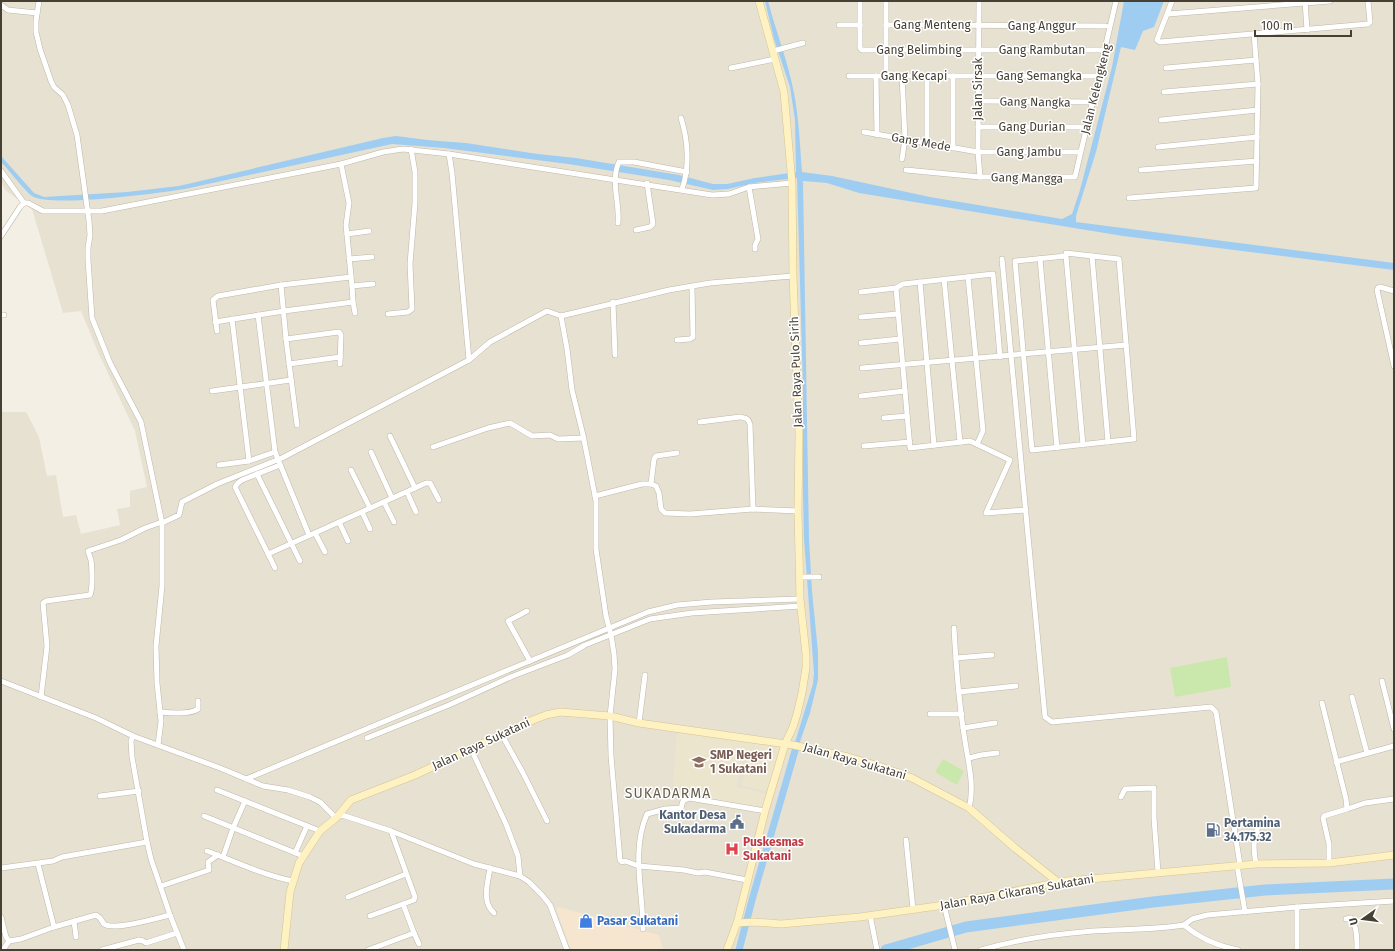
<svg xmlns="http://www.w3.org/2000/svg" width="1395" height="951" font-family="'Fira Sans',sans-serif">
  <rect width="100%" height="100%" fill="#f3efe5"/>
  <path fill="#e7e1d2" d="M1,1H1394V950H1L2,412H26L39,437L47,476L56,475L63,517L76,515L81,534L120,525L117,509L130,507V491L147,487L135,431L98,352L81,311L63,313L32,209L5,190L1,181Z"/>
  <path fill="#f6e6cf" d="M559,907L659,935L663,950H571L556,908Z"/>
  <path fill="#ece5ce" d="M677,732L780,747L768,791L742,786L747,756L726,753L723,770L726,754L743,757L737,787L767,794L763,809L692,796L693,787L673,785Z"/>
  <g fill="#cbe8ac">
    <path d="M1227,657L1231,687L1175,697L1170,668Z"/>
    <path d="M943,759L964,771L957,785L935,772Z"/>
  </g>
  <path fill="#9fcdf1" d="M765,1H768C776,32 788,61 794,93C799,119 800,146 802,172L832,176L930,197L1062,219L1072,214L1080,190L1112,67L1124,1H1164L1154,27L1143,31L1135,50L1121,47L1096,152L1076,216V222L1394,263V270L1123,236L859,193L827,183L803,181L809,539L812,591L818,652V680L810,713L796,753L792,752L813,684L814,673L804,539L803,493V387L797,178L754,183L728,189L713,190L669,180L568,164L444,148L392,144L185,189C159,193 50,208 32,196C24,190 9,170 1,162V156L34,193L44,197L127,192L179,186L383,138L396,136L427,140L466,143L538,154L576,158L679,175L713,184H727L755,178L796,172L795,120L790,87L774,39Z"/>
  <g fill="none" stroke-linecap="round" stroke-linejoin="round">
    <path stroke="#9fcdf1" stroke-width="7" d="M739,950L752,900L797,744"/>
    <path stroke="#9fcdf1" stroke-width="11" d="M886,950L966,927L1048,916L1153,902L1265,890L1394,884"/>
    <defs>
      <g id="street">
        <path d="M39,1L36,21V32L40,49L51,81L54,87L63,95L68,105L77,135L89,221L90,235L88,248V260L92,318L110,363L141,422L162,523V586L156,646L157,683L161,721L158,745"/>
        <path d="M860,1V48L862,50H1105"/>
        <path d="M979,1L978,152L980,177"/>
        <path d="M1172,1L1157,40L1160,42L1368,24L1370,22L1368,1"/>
        <path d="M1305,1L1307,30"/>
        <path d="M1,5L8,10L37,13"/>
        <path d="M1168,14L1330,1"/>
        <path d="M839,25H860"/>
        <path d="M886,25L1106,26"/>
        <path d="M773,51L803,43"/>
        <path d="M731,68L775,59"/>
        <path d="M1166,68L1256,60"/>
        <path d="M849,76H1099"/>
        <path d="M876,76L877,135"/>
        <path d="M886,76V1"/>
        <path d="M902,76L905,139L902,159"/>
        <path d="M927,76V143"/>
        <path d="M953,76V148"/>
        <path d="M1164,92L1258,84"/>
        <path d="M978,101L1092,102"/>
        <path d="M681,118C688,140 690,167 682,189"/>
        <path d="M1161,120L1258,110"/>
        <path d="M978,127H1087"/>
        <path d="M864,132L978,152H1080"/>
        <path d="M1158,147L1257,137"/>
        <path d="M449,154L452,173L469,360"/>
        <path d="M341,164L349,203L346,225L352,286L353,302L355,313"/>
        <path d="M906,170L980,177H1075L1116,1"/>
        <path d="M1141,170L1257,161"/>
        <path d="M1,171L24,203"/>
        <path d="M749,187L758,239L755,245V249"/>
        <path d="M1129,198L1256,188L1258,84L1254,34"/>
        <path d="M618,223C620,203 610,181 619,162H634L687,172"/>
        <path d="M636,230L650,227L653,224L647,183"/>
        <path d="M347,234L369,231"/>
        <path d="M1,236L20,207L24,203H28L43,211H102L341,164L383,152L403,149L449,154L712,195L729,194L749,187L792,183"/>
        <path d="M1066,256L1015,261L1032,450L1134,439L1119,259L1066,253V256L1083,445"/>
        <path d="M1092,256L1108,442"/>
        <path d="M349,259L372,257"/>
        <path d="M1002,259L1045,717L1052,722L1211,707L1216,712L1240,865"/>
        <path d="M1040,259L1057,448"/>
        <path d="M968,277L983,431L977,444"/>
        <path d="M944,279L960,442"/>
        <path d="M920,282L934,445"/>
        <path d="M281,285L286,339L297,425"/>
        <path d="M352,286L373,284"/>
        <path d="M896,288L910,448L970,441L1010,460L986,513L1026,510"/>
        <path d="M1394,291L1380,287L1378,288L1377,290L1394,366"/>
        <path d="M861,292L896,288L903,284L993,274L1000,357"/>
        <path d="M613,302L615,355"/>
        <path d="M388,314L408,312L412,309L410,264L415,203V172L411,149"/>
        <path d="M1,315H4"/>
        <path d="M258,315L275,452L309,535"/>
        <path d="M561,316L567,349L572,390L583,435L596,501V549L606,616L611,635L614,654L615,669L610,716L611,756L620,860L622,862L625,861L639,866L684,870L698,873L705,872L747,880"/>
        <path d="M861,317L898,314"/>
        <path d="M232,319L249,461"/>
        <path d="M215,322L284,311L353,302"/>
        <path d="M217,331L213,300L218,296L281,285L351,277"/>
        <path d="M286,339L339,332L341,335L340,364"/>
        <path d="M677,340L690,339L693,337L692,287"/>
        <path d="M861,343L900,339"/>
        <path d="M289,364L340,357"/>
        <path d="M862,368L1126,345"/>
        <path d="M212,391L291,380"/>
        <path d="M861,396L905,391"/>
        <path d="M884,418L907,416"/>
        <path d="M700,422L740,417C746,418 748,418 750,424L753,509"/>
        <path d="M390,436L415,488"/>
        <path d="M864,446L910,442"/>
        <path d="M433,447L488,428L510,423L532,436L550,435L558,439L584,438"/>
        <path d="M371,452L392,498"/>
        <path d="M219,465L249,461L275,452"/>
        <path d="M351,470L370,508"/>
        <path d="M257,474L300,561"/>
        <path d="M651,484L654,459L656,456L677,453"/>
        <path d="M407,492L416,512"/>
        <path d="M595,496L642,484H651L656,486L659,493L661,509L665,513L690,514L753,509L798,511"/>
        <path d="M384,502L394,522"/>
        <path d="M362,512L370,529"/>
        <path d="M339,522L348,541"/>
        <path d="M162,523L179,515L182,502L217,484L282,458L469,360L490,342L547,311L561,316L669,290L710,283L793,276"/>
        <path d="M315,533L325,552"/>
        <path d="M268,554L426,483H430L439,500"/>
        <path d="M275,568L235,487L238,483L242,480L280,465"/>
        <path d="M800,577H819"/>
        <path d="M527,611L508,621L530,661"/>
        <path d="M954,628C956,665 959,704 965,741C968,762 975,786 969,808"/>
        <path d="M956,658L992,655"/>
        <path d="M1,681L96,718L133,736L220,768L263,786L288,790L310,797L320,802L336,818L342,815L391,831L474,864L520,876L529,882L542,895L550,905L567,950"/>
        <path d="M1382,681L1394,729"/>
        <path d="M959,692L1016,686"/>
        <path d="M41,697L47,646L43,603L46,601L90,595C93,589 92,567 91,560C90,557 89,554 88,551L121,540L145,528L162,522"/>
        <path d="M1352,697L1367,753"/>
        <path d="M1322,703L1346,799L1347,809L1324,816L1323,818L1329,844V863"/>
        <path d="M160,712C170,713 190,715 198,709V701"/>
        <path d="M930,714H962"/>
        <path d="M639,723L645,675"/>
        <path d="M963,728L995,723"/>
        <path d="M502,735L523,773L547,821"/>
        <path d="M133,736L131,741L132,757L147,842L151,859L170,915L184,950"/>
        <path d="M367,738L449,705L513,676L568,655L585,645L650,619L692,613L801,606"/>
        <path d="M471,749L506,824L518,856L520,876"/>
        <path d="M969,758L981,755L997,753"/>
        <path d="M1336,762L1394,746"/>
        <path d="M246,779L648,612L677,605L712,602L800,599"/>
        <path d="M217,790L320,831"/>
        <path d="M100,796L139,791"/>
        <path d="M1121,797L1125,789L1154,788V818L1158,872"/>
        <path d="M1347,809L1365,803L1394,799"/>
        <path d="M204,816L303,856"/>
        <path d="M906,840L913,909"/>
        <path d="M207,851C236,862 263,875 293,881"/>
        <path d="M295,853L307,826"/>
        <path d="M223,857L233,828L245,801"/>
        <path d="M38,864L54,927L96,915L100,918L104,924C113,931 157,918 170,915"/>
        <path d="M1256,864C1253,848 1253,837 1260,823"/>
        <path d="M1237,865L1245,912"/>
        <path d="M1,868L53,861L62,857L147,842"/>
        <path d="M490,868C488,883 481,901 494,913"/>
        <path d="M161,886L209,870L208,862L218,855"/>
        <path d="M348,897L406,874"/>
        <path d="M944,905L955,950"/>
        <path d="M870,915L877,950"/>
        <path d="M370,916L414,900L415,897L391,831"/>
        <path d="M1,917L6,937L9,941L21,939L54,927"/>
        <path d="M1346,919L1351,918C1357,927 1357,939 1357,950"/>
        <path d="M74,921L76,937"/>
        <path d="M1184,925L1192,919L1207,915L1297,907L1394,901"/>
        <path d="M643,929C643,892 631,850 647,814L665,809L681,808L683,801L689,798L765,811"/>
        <path d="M414,933L419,944"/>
        <path d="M3,950L9,941"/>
        <path d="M102,950L139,940L143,941L146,943L177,933"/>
        <path d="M368,950L414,933L403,904"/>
        <path d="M981,950C1018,939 1055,934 1093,931C1123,929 1154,930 1184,925C1199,938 1218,946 1238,950"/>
        <path d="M1297,950V907"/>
      </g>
      <g id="secondary">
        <path d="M737,923L754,922L781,924L860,917L944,905L1066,881L1079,880L1256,864L1329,863L1394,855"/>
        <path d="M284,950L290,892L299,863L320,831L336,818L351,800L415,775L533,720L546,715L560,712L610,716L639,723L793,745L848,757L876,765L912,778L969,808L1015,848L1059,883"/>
        <path d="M727,950L737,923L765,811L785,744L793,727L797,714L802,693L806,668V654L800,599L798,511L799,433L793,276L792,183L784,92L759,1"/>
      </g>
    </defs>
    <use href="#street" stroke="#beb7a7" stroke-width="6"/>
    <use href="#secondary" stroke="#d4c493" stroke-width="8"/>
    <use href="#street" stroke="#fff" stroke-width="5"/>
    <use href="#secondary" stroke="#fff2c2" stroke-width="7"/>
  </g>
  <defs>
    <symbol id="school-bare" viewBox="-9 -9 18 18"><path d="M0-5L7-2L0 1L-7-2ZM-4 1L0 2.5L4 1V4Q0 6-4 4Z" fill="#8d6e63" stroke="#fff" stroke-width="2.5" paint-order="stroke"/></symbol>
    <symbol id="civic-bare" viewBox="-9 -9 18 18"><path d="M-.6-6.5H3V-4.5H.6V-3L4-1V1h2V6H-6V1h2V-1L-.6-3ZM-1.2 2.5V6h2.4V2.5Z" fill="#5c6f8a" stroke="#fff" stroke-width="2.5" paint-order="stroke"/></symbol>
    <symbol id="fuel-bare" viewBox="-9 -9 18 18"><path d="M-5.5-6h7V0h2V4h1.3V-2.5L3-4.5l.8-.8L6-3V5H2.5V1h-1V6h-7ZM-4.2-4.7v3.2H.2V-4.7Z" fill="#5c6f8a" stroke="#fff" stroke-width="2.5" paint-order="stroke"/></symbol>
    <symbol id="hospital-bare" viewBox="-9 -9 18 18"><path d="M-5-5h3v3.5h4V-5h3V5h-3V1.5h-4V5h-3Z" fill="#e0444e" stroke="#fff" stroke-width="2.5" paint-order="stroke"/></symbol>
    <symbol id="shop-bare" viewBox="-9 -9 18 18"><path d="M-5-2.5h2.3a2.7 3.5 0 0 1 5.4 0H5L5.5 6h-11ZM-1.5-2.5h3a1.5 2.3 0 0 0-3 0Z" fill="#3f7fe0" stroke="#fff" stroke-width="2.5" paint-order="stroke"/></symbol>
  </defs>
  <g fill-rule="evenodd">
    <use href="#school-bare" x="689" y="752" width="20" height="20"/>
    <use href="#civic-bare" x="727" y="812" width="20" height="20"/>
    <use href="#fuel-bare" x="1203" y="820" width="20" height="20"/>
    <use href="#hospital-bare" x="722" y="839" width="20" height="20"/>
    <use href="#shop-bare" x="576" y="911" width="20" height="20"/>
  </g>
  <g text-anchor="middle" stroke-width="3" stroke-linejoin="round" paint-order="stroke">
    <g font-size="12" fill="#453f34" stroke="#fff">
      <text x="932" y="29">Gang Menteng</text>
      <text x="1042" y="30">Gang Anggur</text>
      <text x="919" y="54">Gang Belimbing</text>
      <text x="1042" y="54">Gang Rambutan</text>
      <text x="914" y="80">Gang Kecapi</text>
      <text x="1039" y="80">Gang Semangka</text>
      <text transform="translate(978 89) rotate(-90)" y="4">Jalan Sirsak</text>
      <text transform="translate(1096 89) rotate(-76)" y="4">Jalan Kelengkeng</text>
      <text transform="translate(1035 102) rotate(1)" y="4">Gang Nangka</text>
      <text x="1032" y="131">Gang Durian</text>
      <text transform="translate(921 142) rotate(10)" y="4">Gang Mede</text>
      <text x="1029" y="156">Gang Jambu</text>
      <text transform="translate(1027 178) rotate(1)" y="4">Gang Mangga</text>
      <text transform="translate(796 372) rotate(-92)" y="4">Jalan Raya Pulo Sirih</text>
      <text transform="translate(481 744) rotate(-25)" y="4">Jalan Raya Sukatani</text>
      <text transform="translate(855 761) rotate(16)" y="4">Jalan Raya Sukatani</text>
      <text transform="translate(1017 892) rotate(-10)" y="4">Jalan Raya Cikarang Sukatani</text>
    </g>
    <g font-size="12" font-weight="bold" fill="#785e54" stroke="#fff" text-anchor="start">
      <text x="710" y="759">SMP Negeri<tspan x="710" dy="14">1 Sukatani</tspan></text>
    </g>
    <g font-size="12" font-weight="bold" fill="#4e5e75" stroke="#fff" text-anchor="end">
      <text x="726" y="819">Kantor Desa<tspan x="726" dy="14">Sukadarma</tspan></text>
      <text x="1224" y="827" text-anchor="start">Pertamina<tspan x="1224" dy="14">34.175.32</tspan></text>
    </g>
    <g font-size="12" font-weight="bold" fill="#be3a42" stroke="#fff" text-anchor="start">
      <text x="743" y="846">Puskesmas<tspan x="743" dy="14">Sukatani</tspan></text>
    </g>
    <g font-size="12" font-weight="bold" fill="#366cbe" stroke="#fff" text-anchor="start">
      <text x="597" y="925">Pasar Sukatani</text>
    </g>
    <g font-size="14" letter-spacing="1" fill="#685d4b" stroke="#fff">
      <text x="668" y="798">SUKADARMA</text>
    </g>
  </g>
  <rect width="1395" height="951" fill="none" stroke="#453f34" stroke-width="4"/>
  <g transform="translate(1363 919) rotate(256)" stroke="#ffffff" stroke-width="3" paint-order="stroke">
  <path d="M0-3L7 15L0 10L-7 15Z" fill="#453f34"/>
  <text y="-6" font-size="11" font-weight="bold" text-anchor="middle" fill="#453f34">U</text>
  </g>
  <path d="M1255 30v6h96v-6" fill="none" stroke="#453f34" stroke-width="2"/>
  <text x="1261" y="30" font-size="12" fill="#453f34" stroke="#ffffff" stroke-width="3" paint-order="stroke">100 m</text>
</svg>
